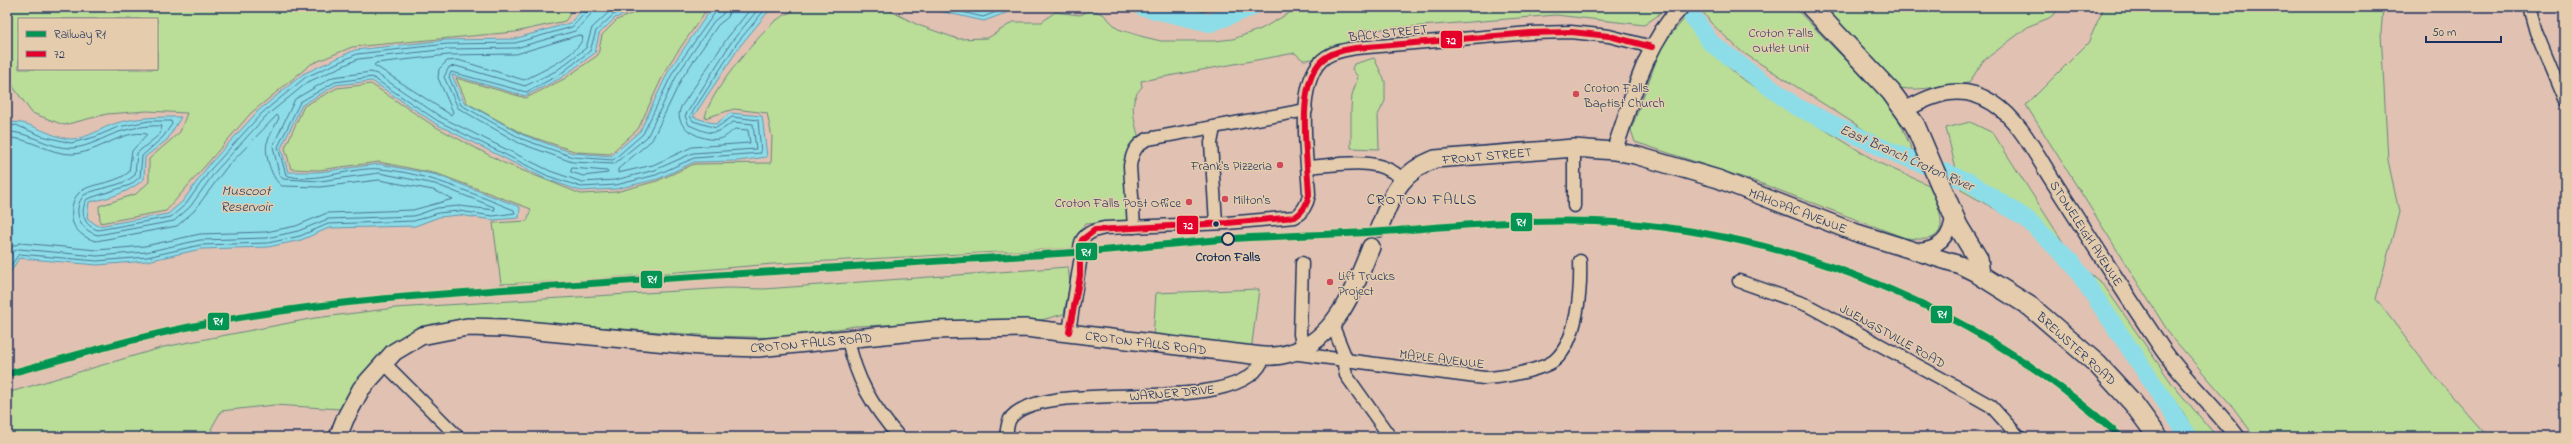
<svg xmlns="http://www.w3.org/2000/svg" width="2572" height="444" font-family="'Indie Flower',sans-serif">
  <rect width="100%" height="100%" fill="#e1c1b2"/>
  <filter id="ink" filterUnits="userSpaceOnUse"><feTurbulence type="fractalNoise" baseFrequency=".025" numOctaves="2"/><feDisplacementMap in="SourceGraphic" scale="8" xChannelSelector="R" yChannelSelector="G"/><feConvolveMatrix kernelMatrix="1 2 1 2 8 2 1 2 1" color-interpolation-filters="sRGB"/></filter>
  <g filter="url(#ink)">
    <g fill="#badd98" stroke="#6a867b" fill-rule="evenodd">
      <path d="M7,7H575L565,21L515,32L352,47L311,64L251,113L166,211L100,223L99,206L136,194L149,182V159L180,132L187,113L147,111L107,114L64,125L32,113L14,88L7,73ZM19,19H157V69H19Z"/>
      <path d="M648,7H712L705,12L667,67L638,129L610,154L577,152L523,134L467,103L456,78L526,98L564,79L598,55L602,35L617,20Z"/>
      <path d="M800,7H883L918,25L958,39L988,38L1013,22H1042L1055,12L1080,15L1091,10L1103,14L1118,29L1144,37L1161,41H1214L1233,39L1261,29L1300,7H1665L1657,16L1644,25L1556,15L1360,31C1347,44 1322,60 1303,60L1295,53L1141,81L1142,87C1127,101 1135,122 1139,139L1131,144L1126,171L1127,222L1085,224L1080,231L1075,248L773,264L571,281L501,284L493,223L527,221L531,209L438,174L379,162L319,170L291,169L285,148L304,106L337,88L371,84L434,126L504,163L581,194L616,192L657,181L694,164L771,163L772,137L767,113L734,109L705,118C708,94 755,40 774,22C781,16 792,12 800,7Z"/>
      <path d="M1158,7H1226L1194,13Z"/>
      <path d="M1794,7L1887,102L1899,120L1918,164L1742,52L1711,23L1700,8Z"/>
      <path d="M1824,7H2063L2049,18L2029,26L1983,61L1969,83C1946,84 1921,92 1900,88Z"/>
      <path d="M2104,7H2383L2381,33L2388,160L2399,212L2376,299L2436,378L2488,437H2387L2385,435L2371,437H2255L2232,406L2171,336L2026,105L2088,43Z"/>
      <path d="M1686,17L1698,38L1739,77L1879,163L1929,185C1935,198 1954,235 1927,239C1921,240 1912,238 1905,238L1757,182L1635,142L1631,130L1662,45Z"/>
      <path d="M1374,58L1385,81V101L1378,115L1379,149L1351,148V109L1352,95L1358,77L1352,69L1354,64Z"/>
      <path d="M1970,122L1993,133L2070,253L2084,269L2103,284L2173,385L2217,437H2198L2183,412L2127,344L2087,283L2054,242L1961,190L1946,128Z"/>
      <path d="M1068,267L1070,284L1064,314L1041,320L855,326L786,338L713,336L491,319L459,320L412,332L353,390L341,409L274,405L221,411L211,429L216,437H7V393L164,347L315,318L395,308L728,288L764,289Z"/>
      <path d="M1259,289L1251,351L1153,338L1156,293Z"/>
    </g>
    <g fill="#8ddde8" stroke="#5f97b1">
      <path d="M585,7H643L615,18L599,34L595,53L561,78L525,96L452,75L464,102L523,135L573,153L611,156L640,131L669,70L707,15L717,7H772L740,46L693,117L716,124L730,113L762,116L767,157L738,161L694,162L658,179L616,189L581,191L546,179L436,124L372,81L336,85L302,105L281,148L288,172H319L379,164L437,175L520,207L519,218L493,220L459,215L439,217L415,226L329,228L301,240L268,247L201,249L147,261L97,265L19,258L7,278V123C28,118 49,138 71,139C88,139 102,127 117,123C138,117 159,117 181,117L167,140L145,157L144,179C128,193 110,198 89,202L87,218L98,226L168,214L183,201L208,166L259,110L303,74L355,50L447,40L514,39L570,23Z"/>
      <path d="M932,7H1022L984,21L939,11Z"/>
    </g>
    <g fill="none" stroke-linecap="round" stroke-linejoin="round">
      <g stroke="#497595" stroke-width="1">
        <path d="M619,7L610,11L592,28L586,48L556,71L525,86L456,66L449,67L444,77L458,108L519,143L572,162L614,164L647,137L677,75L714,21L723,14L724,7"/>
        <path d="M632,7L613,15L596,31L590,51L559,75L526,92L451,72L449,77L461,105L522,139L573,157L613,160L643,134L673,72L719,7"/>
        <path d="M730,7L728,17L718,25L682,78L652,140L618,169V173L653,165L692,147L750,143L748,130L735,129C730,132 726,138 719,139C704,142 671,128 681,107L728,37L752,7"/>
        <path d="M941,7L983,17L1010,7"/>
        <path d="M580,35L583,37C579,55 540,72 524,80L458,60L447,61L439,69L438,78L453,112L451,115L374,65L376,63L448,55L516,54Z"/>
        <path d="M7,127L16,125L42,136L71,143L95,137L118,127L149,121H171L172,124L163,137L142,156L140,177L130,185L87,199C79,212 84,226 98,230L171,217L186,204L211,169L262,113L306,77L357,54L447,44L515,43L572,27L587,11L588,7"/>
        <path d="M7,132C29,131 49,149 72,148C90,147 103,137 119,132C132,128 148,125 162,126L160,134L137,153L135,175C120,188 101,186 84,195C71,210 80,231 98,235L174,221L190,207L215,172L266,116L308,82L358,59L448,49L516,48L575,31L591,14L593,7"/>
        <path d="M7,138C29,137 49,154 71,154C97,154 122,129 147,134L132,151L129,172C107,191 68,176 72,219C73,230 86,239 96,241L177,226L194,211L226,168L277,115L279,118C275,126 270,134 267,143C264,154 272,180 282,186L320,187L379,180L433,190L453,199L413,210L327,213L296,226L266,232L200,234L145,246L97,250L20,243L7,249"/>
        <path d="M572,168L607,171L608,173L583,176L571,172Z"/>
        <path d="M7,261L12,252L19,249L97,256L146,252L200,240L267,238L298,231L328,219L414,216L437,208L459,206L495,210L494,207L435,184L379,173L320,181L283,179L279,174L273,146L295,99L333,77L371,72L377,74L441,117L550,171L582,182L615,180L655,170L693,153L756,149L753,124L733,122C714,136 712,135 689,125L685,116L732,41L760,7"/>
        <path d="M7,271L19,254L97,261L147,257L200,245L268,243L300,236L328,224L414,221L438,213L459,211L493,216L515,213L514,210C471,193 427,173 380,169C353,166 312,185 286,175L278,147L300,102L335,82L372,77L438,121L548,176L581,187L616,185L656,175L694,158L761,153L758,120L732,117L716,128L693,121L690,116L737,43L767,7"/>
      </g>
      <path stroke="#5f97b1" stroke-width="3" d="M1690,7V14"/>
      <g stroke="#8ddde8" stroke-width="18">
        <path d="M1142,7L1210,23L1252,7"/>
        <path d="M1686,7L1711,43L1795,106L1887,150L1969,182L2028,220L2073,264L2189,437"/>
      </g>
      <defs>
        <g id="minor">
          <path d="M2529,7L2536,32L2565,102"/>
          <path d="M1214,128L1211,143L1216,223"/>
          <path d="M1308,167C1339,165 1378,155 1402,179"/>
          <path d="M1574,206V148"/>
          <path d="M1134,227L1130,166C1132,153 1136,144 1148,139L1306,110"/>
          <path d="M1080,249C1080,235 1093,230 1105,228L1227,223L1295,217C1303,212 1307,205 1309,195C1308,160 1293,79 1326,57C1335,51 1345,50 1356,48L1530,33L1571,32L1609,36L1652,47"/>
          <path d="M1917,250C1939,249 1950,238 1952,216"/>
          <path d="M1302,263L1300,334L1303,348"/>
          <path d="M1739,281L1807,305L1968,393L1991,406L2019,437"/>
          <path d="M1332,324L1347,361L1344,365L1346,375L1390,437"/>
          <path d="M1069,332L1080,262"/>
          <path d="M848,339C856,379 872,406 899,437"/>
          <path d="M1291,353L1484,378C1500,378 1543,370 1555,360C1578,340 1581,289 1580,261"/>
          <path d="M383,362L458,437"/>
          <path d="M1006,437C1007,431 1007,424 1010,419C1041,373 1247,423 1264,356"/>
        </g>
        <g id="tertiary">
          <path d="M1905,110C1935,93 1962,83 1993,103C2021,121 2037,157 2055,184C2090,239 2125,293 2161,347C2183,380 2214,405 2237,437"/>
          <path d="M1614,151C1632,101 1644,46 1681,7"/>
        </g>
        <g id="secondary">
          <path d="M1379,228C1393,194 1399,173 1435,159L1574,148L1614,151L1635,155L1718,179L1854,232L1960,265L1980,275"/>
          <path d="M338,437L345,419L361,389L394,352L421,336L467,327L504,328L700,346L758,348L933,330L1026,328L1245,354C1260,356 1275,358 1290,353C1336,340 1355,287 1371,247"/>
        </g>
        <path id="primary" d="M1811,7L1891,92L1915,125L1958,226L1978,259L1980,275L2031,307L2097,364L2133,403L2158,437"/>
      </defs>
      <use href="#minor" stroke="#1b2f5e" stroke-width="15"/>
      <use href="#tertiary" stroke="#1b2f5e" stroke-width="18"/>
      <use href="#secondary" stroke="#1b2f5e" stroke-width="20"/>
      <use href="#primary" stroke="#1b2f5e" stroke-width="22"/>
      <use href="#minor" stroke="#e4ccac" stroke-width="12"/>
      <use href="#tertiary" stroke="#e4ccac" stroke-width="15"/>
      <use href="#secondary" stroke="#e4ccac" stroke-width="17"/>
      <use href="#primary" stroke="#e4ccac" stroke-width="19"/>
      <defs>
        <path id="bus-1" d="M1069,332L1080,276V246L1082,240L1095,230L1227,223L1295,217C1303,212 1307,205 1309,195C1308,160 1293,79 1326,57C1335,51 1345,50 1356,48L1530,33L1571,32L1609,36L1652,47"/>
      </defs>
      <use href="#bus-1" stroke="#e4ccac" stroke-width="9"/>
      <use href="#bus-1" stroke="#e4002b" stroke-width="6"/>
      <defs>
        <path id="rail-1" d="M7,374C60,360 112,344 166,332C237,316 309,306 382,299C610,280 838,268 1066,253C1120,250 1174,243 1228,239C1282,235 1336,235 1390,231C1468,225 1546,217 1624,223C1808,238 1984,314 2121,437"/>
      </defs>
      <use href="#rail-1" stroke="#e4ccac" stroke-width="10"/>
      <use href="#rail-1" stroke="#049453" stroke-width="7"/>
    </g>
  </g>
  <g fill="#d1495b" stroke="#e4ccac" stroke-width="1.5">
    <circle cx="1576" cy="94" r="4"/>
    <circle cx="1280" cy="165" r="4"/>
    <circle cx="1225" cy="199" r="4"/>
    <circle cx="1189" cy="202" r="4"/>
    <circle cx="1330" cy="282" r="4"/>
  </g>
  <circle fill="#1b2f5e" stroke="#e4ccac" stroke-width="1.5" cx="1216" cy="224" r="3.5"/>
  <circle fill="#e4ccac" stroke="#1b2f5e" stroke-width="2" cx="1228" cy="239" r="6"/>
  <g text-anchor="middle" stroke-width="3" stroke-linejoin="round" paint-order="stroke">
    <g font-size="13" fill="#1b2f5e" stroke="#e4ccac">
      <text transform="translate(1388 32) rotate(-6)" y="5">BACK STREET</text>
      <text transform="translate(1487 155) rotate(-5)" y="5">FRONT STREET</text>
      <text transform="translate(1798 210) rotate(21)" y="5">MAHOPAC AVENUE</text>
      <text transform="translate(2087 233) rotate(57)" y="5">STONELEIGH AVENUE</text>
      <text transform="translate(1893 335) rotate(29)" y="5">JUENGSTVILLE ROAD</text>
      <text transform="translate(811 342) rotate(-5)" y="5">CROTON FALLS ROAD</text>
      <text transform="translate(1146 342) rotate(7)" y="5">CROTON FALLS ROAD</text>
      <text transform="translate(2077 348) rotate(42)" y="5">BREWSTER ROAD</text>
      <text transform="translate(1442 358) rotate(7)" y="5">MAPLE AVENUE</text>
      <text transform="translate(1172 392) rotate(-5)" y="5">WARNER DRIVE</text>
    </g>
    <g font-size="13" fill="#2b4064" stroke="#e4ccac">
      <text x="1781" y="37">Croton Falls<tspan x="1781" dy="15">Outlet Unit</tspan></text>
    </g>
    <g font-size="13" fill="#1b2f5e" stroke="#e4ccac" text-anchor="start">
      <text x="1584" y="92">Croton Falls<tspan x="1584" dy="15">Baptist Church</tspan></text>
      <text x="1272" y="170" text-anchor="end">Frank's Pizzeria</text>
      <text x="1233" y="204">Milton's</text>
      <text x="1181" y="207" text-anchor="end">Croton Falls Post Office</text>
      <text x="1338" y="280">Lift Trucks<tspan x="1338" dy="15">Project</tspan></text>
    </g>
    <g font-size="13" font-weight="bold" fill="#1b2f5e" stroke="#e4ccac">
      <text x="1228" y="261">Croton Falls</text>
    </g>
    <g font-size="14" font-style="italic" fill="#26406c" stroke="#e4ccac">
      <text transform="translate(1907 157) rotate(24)" y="5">East Branch Croton River</text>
      <text x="246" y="195">Muscoot<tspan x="246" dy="16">Reservoir</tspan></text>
    </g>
    <g font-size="15" letter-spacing="1" fill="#1b2f5e" stroke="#e4ccac">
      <text x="1422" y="204">CROTON FALLS</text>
    </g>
  </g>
  <g stroke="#e4ccac" stroke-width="1.5">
    <rect x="1440" y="30" width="23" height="19" rx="4" fill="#e4002b"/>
    <rect x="1510" y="212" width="23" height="20" rx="4" fill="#049453"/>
    <rect x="1176" y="215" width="23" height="20" rx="4" fill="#e4002b"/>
    <rect x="1075" y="242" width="23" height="19" rx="4" fill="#049453"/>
    <rect x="640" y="270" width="23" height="19" rx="4" fill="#049453"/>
    <rect x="1930" y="305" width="23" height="19" rx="4" fill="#049453"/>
    <rect x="207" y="312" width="23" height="19" rx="4" fill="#049453"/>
  </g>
  <g font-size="11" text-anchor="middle" font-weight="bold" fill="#fff">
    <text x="1451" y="44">72</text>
    <text x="1521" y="226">R1</text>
    <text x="1188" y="229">72</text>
    <text x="1086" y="256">R1</text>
    <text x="652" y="283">R1</text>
    <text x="1942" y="318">R1</text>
    <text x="218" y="325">R1</text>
  </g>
  <rect width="2572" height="444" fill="none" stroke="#e4ccac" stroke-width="24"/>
  <rect x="12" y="12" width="2548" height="420" fill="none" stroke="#1b2f5e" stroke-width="1.5" filter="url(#ink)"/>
  <rect x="18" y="18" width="140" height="52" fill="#e4ccac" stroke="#948d8d"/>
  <rect x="26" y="31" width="20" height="6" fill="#049453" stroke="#948d8d"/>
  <text x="54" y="38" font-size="12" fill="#1b2f5e">Railway R1</text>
  <rect x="26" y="51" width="20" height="6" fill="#e4002b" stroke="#948d8d"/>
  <text x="54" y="58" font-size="12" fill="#1b2f5e">72</text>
  <path d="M2426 36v6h75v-6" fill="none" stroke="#1b2f5e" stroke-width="2"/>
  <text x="2432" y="36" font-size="12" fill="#1b2f5e" stroke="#e4ccac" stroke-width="3" paint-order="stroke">50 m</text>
</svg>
